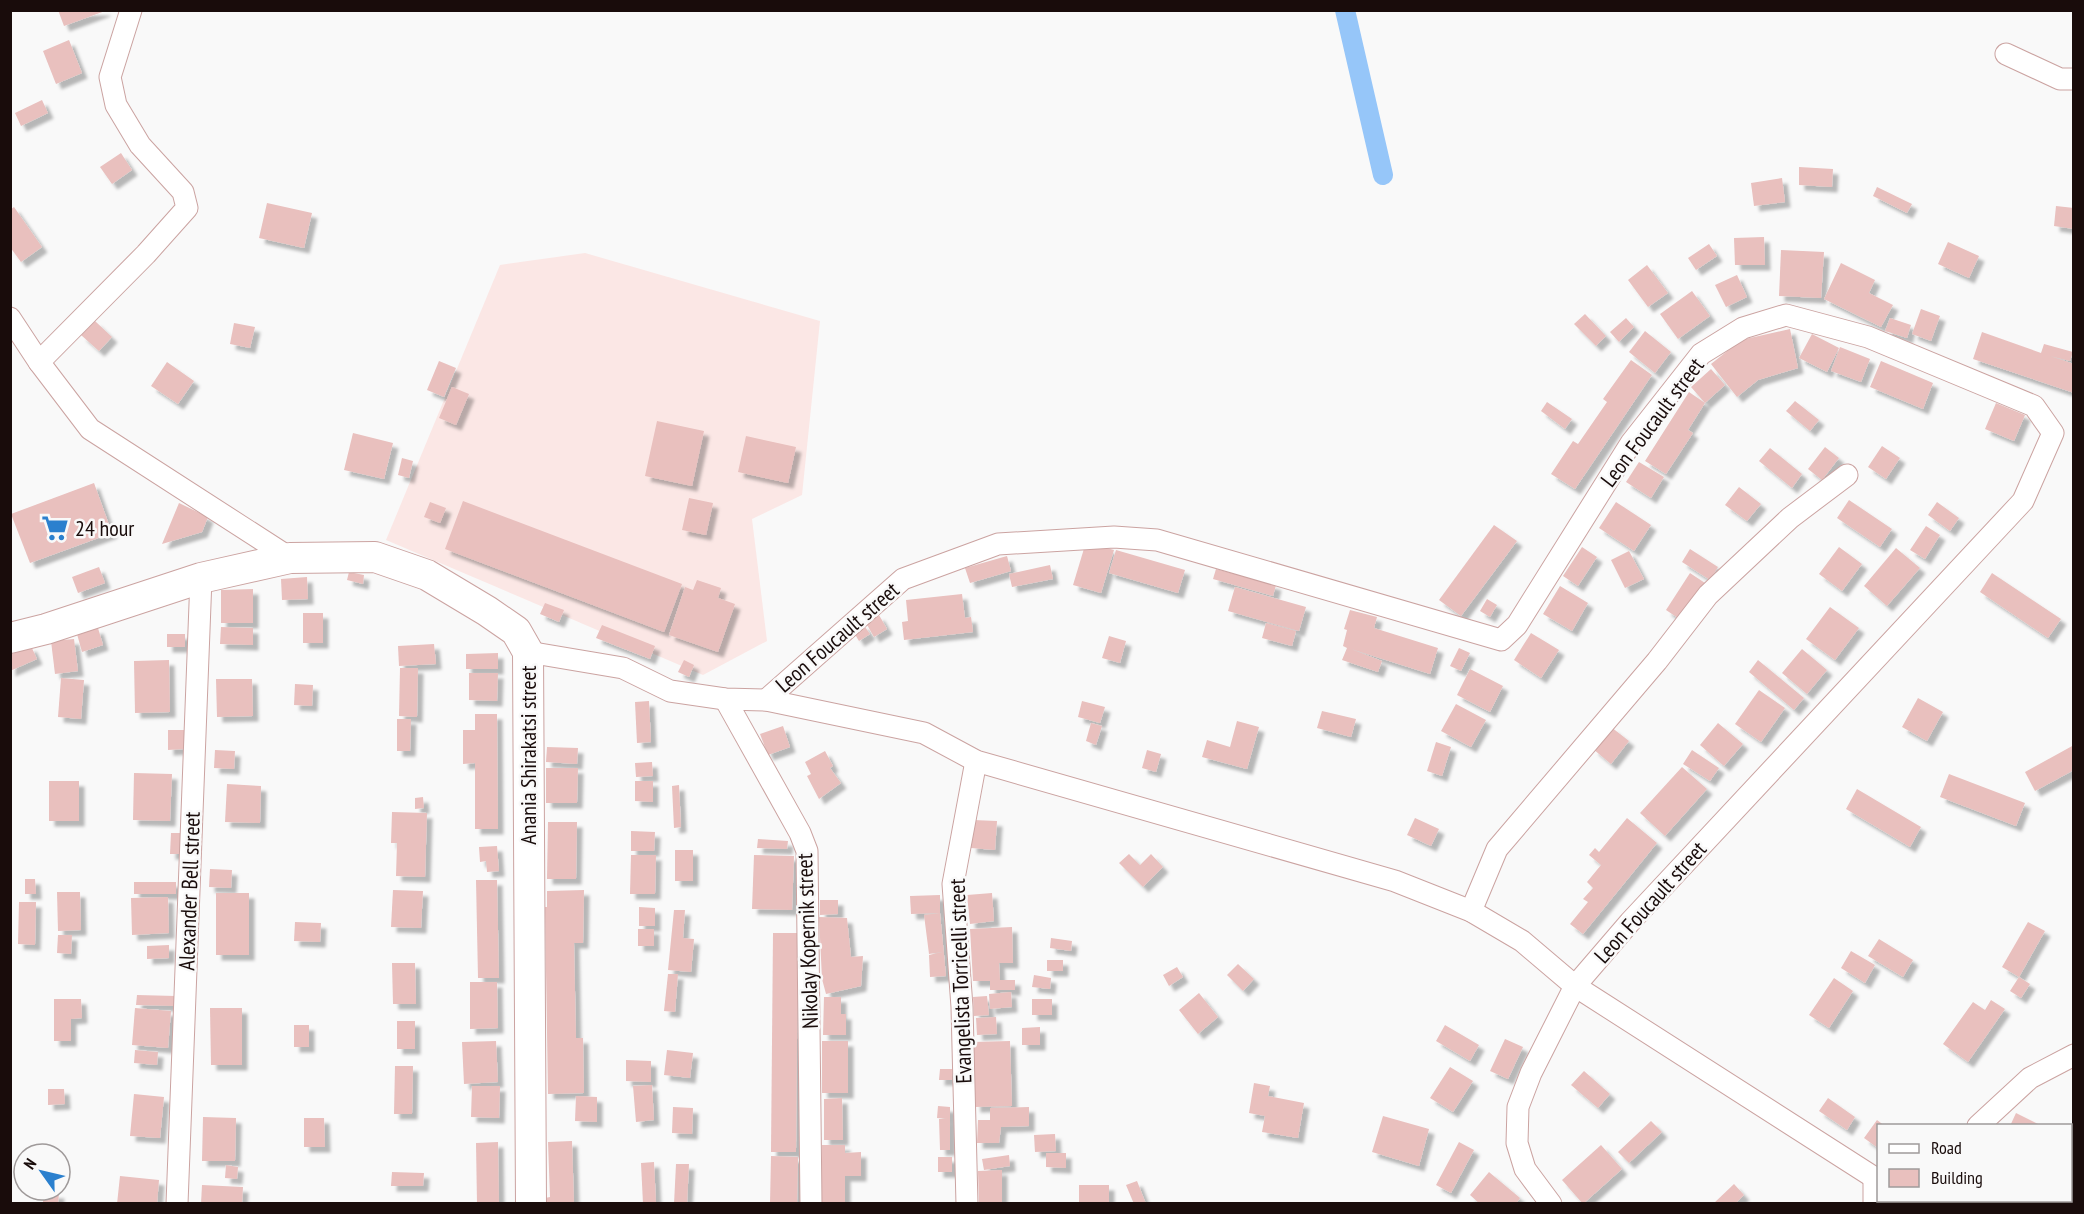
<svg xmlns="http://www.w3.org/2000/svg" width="2084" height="1214" font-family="'PT Sans Narrow',sans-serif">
  <defs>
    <filter id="shadow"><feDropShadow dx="5.5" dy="5.5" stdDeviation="1.5" flood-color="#0004"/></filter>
  </defs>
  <rect width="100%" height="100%" fill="#f9f9f9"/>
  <path fill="#fbe7e5" d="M585,253L820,321L802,495L752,519L767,641L703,675L386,540L500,265Z"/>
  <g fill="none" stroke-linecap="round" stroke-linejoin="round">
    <path stroke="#96c6f9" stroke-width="20" d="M1345,10L1383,175"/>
  </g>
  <g fill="#e9c0be" filter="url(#shadow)">
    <path d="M58,10H105V11L64,26Z"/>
    <path d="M69,40L82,73L56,84L43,51Z"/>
    <path d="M42,100L48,113L21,126L15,113Z"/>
    <path d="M121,153L132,170L112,184L100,167Z"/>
    <path d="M1799,167L1833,169L1832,187L1799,185Z"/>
    <path d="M1782,178L1785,202L1754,206L1751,183Z"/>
    <path d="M1877,187L1912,204L1907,213L1873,196Z"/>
    <path d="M267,203L312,213L304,248L259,238Z"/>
    <path d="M2056,206L2074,208V229L2054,226Z"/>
    <path d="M14,207L42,247L21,262L10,247V210Z"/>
    <path d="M1764,237L1765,265H1735L1734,238Z"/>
    <path d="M1948,242L1979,256L1969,278L1938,264Z"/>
    <path d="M1709,244L1717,256L1696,270L1688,258Z"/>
    <path d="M1781,250L1824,252L1821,298L1779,296Z"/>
    <path d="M1841,263L1875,280L1869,293L1893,305L1881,327L1824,299Z"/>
    <path d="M1647,265L1668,293L1648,307L1628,280Z"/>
    <path d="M1737,275L1747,297L1726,307L1715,285Z"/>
    <path d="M1692,291L1710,316L1678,339L1660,314Z"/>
    <path d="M1921,309L1940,316L1931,341L1912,334Z"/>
    <path d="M1585,314L1606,336L1596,346L1574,324Z"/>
    <path d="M1626,318L1634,327L1619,342L1610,332Z"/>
    <path d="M1890,318L1911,325L1907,338L1885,331Z"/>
    <path d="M95,321L112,337L99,351L81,335Z"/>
    <path d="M234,323L255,327L250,348L230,344Z"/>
    <path d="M1790,329L1798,368L1758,380L1737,397L1711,364L1741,340Z"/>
    <path d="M1645,331L1671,352L1655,373L1629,352Z"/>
    <path d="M1982,332L2041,353L2044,344L2073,352L2070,361L2050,356L2074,364V393L1973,359Z"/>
    <path d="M1812,334L1839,348L1827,372L1799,358Z"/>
    <path d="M1840,347L1870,359L1861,382L1831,371Z"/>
    <path d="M1631,360L1652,375L1575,489L1551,474L1573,441L1578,444L1607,402L1603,399Z"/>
    <path d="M439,361L456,368L444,397L427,390Z"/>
    <path d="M1881,361L1933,383L1923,409L1870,387Z"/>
    <path d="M167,362L194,381L178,404L151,386Z"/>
    <path d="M1711,369L1725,385L1705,403L1691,387Z"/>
    <path d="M452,387L469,394L456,425L439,418Z"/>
    <path d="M1689,392L1705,403L1688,430L1693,433L1666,474L1645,461Z"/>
    <path d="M1795,401L1819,420L1810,431L1786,411Z"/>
    <path d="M1547,402L1572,419L1565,429L1541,411Z"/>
    <path d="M1996,403L2025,415L2014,441L1985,429Z"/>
    <path d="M657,421L704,431L692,486L645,476Z"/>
    <path d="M353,433L393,443L384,479L344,470Z"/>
    <path d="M746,436L796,447L788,483L738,472Z"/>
    <path d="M1882,446L1900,458L1886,479L1868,467Z"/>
    <path d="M1825,447L1839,458L1822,480L1808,469Z"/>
    <path d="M1770,448L1802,474L1792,488L1759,461Z"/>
    <path d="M402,458L413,461L409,478L398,475Z"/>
    <path d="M1639,462L1664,477L1651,498L1626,482Z"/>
    <path d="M94,483L112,533L30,563L11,514Z"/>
    <path d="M1739,487L1761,504L1747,521L1725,505Z"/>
    <path d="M689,498L713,503L706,535L682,530Z"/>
    <path d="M1849,500L1892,529L1880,547L1837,518Z"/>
    <path d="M463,501L682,584L664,632L445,549Z"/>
    <path d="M430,502L446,508L440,523L424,517Z"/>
    <path d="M1616,502L1651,525L1634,551L1599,528Z"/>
    <path d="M1937,502L1959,518L1950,531L1928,515Z"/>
    <path d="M179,503L208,517L202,532L162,544Z"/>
    <path d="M1494,525L1517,541L1461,616L1439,600Z"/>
    <path d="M1926,526L1940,535L1925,559L1910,550Z"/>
    <path d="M1086,542L1114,550L1101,593L1073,585Z"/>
    <path d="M1582,547L1597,557L1578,586L1563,576Z"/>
    <path d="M1839,547L1862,564L1842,591L1819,574Z"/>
    <path d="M1896,548L1920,568L1887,606L1864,586Z"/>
    <path d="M1690,549L1718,567L1710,580L1682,562Z"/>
    <path d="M1116,550L1185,570L1178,593L1109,573Z"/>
    <path d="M1629,551L1644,579L1625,588L1611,560Z"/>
    <path d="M1007,556L1011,571L970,583L965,568Z"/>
    <path d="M1050,565L1053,579L1012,587L1009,574Z"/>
    <path d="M99,567L105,583L78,593L72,577Z"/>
    <path d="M1216,569L1276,585L1273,596L1213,579Z"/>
    <path d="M349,572L364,575L363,584L347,580Z"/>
    <path d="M1690,573L1708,585L1684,622L1666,610Z"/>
    <path d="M1992,573L2061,619L2048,638L1980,592Z"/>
    <path d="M307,577L308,599L282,600L281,579Z"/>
    <path d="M697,580L721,588L718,598L735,604L718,652L669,635L685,587L693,590Z"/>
    <path d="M1560,586L1588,603L1572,631L1543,614Z"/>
    <path d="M1235,587L1306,607L1299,631L1228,611Z"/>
    <path d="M253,589V623H221V590Z"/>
    <path d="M962,594L965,618L971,617L973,632L904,640L902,622L908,621L906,600Z"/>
    <path d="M1487,599L1497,605L1490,617L1480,611Z"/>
    <path d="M545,603L564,610L559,622L540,614Z"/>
    <path d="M1830,607L1859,628L1835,660L1806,639Z"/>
    <path d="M1350,610L1377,617L1374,628L1438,648L1430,674L1351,649L1382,661L1378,672L1342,660L1347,648L1343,646L1347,630L1344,629Z"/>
    <rect x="303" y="613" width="20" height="30"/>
    <path d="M879,615L887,629L874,637L866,623Z"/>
    <path d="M1266,623L1296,631L1292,646L1262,638Z"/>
    <path d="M863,624L870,634L859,641L853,631Z"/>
    <path d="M602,625L655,646L650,659L596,638Z"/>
    <path d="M221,627L253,628V645L220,644Z"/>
    <path d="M98,628L103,645L82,652L77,634Z"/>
    <path d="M1531,633L1559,650L1541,678L1514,660Z"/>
    <rect x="167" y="634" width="18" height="13"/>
    <path d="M1109,636L1126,641L1120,663L1102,658Z"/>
    <path d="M74,639L78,671L55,674L51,641Z"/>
    <path d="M434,644L436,664L399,666L398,646Z"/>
    <path d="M31,646L37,659L10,671V655Z"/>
    <path d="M1459,648L1470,653L1461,671L1450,666Z"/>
    <path d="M1802,649L1827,670L1807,694L1782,673Z"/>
    <path d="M498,653V669H466V654Z"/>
    <path d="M169,660L170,712L135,713L134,661Z"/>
    <path d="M684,660L694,665L689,677L678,672Z"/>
    <path d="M1758,660L1804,698L1794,710L1749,672Z"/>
    <path d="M400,668H418L417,717L399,716Z"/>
    <path d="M1470,669L1503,686L1490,712L1457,695Z"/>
    <path d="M469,673H498L497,701L469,700Z"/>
    <path d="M61,678L84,680L81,719L58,717Z"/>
    <path d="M216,679H252L253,716L217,717Z"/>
    <path d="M295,684L313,685L312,706L294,705Z"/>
    <path d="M1759,690L1785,708L1761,742L1735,724Z"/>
    <path d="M1918,698L1943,712L1927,741L1902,727Z"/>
    <path d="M649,701L651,742L637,743L635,702Z"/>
    <path d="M1082,701L1105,707L1100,723L1078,717Z"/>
    <path d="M1456,704L1486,720L1471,747L1441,731Z"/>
    <path d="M1322,711L1356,719L1351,737L1317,728Z"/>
    <path d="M475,714H497L498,829H475V763L463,764V730H475Z"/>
    <path d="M397,719H411L410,751H397Z"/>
    <path d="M1237,721L1259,727L1247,769L1202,757L1207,740L1230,747Z"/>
    <path d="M1091,723L1102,726L1096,745L1086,741Z"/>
    <path d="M1718,723L1743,744L1724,766L1700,745Z"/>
    <path d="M783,726L790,747L768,755L760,734Z"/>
    <path d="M1611,727L1629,741L1611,764L1593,749Z"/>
    <path d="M168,730H184V749L168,750Z"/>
    <path d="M1436,742L1451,747L1442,776L1427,771Z"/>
    <path d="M2074,745V770L2035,791L2025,772Z"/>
    <path d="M547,747L578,748L577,764L546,762Z"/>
    <path d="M215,750L235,751L234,769L214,768Z"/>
    <path d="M1147,750L1161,754L1156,772L1142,768Z"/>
    <path d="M1692,750L1719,768L1710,781L1683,764Z"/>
    <path d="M825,751L833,766L830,768L841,783L819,799L807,776L811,774L805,762Z"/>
    <path d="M652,762L653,776L636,777L635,763Z"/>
    <path d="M1682,767L1707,789L1665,836L1640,813Z"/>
    <path d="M546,768H578L577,803H546Z"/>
    <path d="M134,773L172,774L170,821L133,820Z"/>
    <path d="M1949,774L2025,803L2016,826L1940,797Z"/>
    <rect x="49" y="781" width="30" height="40"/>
    <path d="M635,781H653V802L635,801Z"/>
    <path d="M227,784L261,786L260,823L225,822Z"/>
    <path d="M679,785L681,827L674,828L672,786Z"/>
    <path d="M1857,789L1921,827L1910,847L1846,809Z"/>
    <path d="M423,797L424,808L415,809V798Z"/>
    <path d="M392,812L427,813L425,877L396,876L397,843H391Z"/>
    <path d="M1415,818L1439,829L1431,846L1407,835Z"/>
    <path d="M1627,818L1657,843L1583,934L1570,924L1588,902L1583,899L1593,888L1587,882L1601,865L1589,855L1595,848L1599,852Z"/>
    <path d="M973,820L997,821L995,850L971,848Z"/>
    <path d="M548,822H577L576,879H547Z"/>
    <path d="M631,831L655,832L654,851H631Z"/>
    <path d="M171,833H181L180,854H170Z"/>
    <path d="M758,839L788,841L787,849L757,848Z"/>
    <path d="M497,846L499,871L487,872L486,861L480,862L479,847Z"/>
    <rect x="675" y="850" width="18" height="31"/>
    <path d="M1129,854L1140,865L1151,854L1163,867L1143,887L1119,863Z"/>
    <path d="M631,855H656L655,894H630Z"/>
    <path d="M754,855L794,856L792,910L752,909Z"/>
    <path d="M210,869L232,870L231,888L209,887Z"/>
    <path d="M25,879H35L36,894H25Z"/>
    <path d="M476,880H497L499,978H478Z"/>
    <rect x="134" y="882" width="42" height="12"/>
    <path d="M393,890L423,891L421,928L391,927Z"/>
    <path d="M584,890L583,943H574L576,1038H583L584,1093L548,1094L545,907H547V891Z"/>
    <path d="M57,892H80L81,930L58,931Z"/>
    <rect x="216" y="893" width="33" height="62"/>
    <path d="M992,893L994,921L970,924L967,895Z"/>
    <path d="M940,895V913L911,914L910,896Z"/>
    <path d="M168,897L169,933L132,935L131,898Z"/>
    <path d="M820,900H838V914L820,915Z"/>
    <path d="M19,902H36L35,945L18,944Z"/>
    <path d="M639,907L655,908V926H639Z"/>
    <path d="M674,910H685L683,938L694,939L691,972L668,970Z"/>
    <path d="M940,913L946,976L930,977L929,955L942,952L929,954L924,915Z"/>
    <path d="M819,917L847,918L851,957L863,956L861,986L826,994L822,979Z"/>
    <path d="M295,922L321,923L320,942L294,941Z"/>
    <path d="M2028,922L2045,931L2019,977L2002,967Z"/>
    <path d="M1012,927L1013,963H999L1000,980H1015V990H990V981H973L970,929Z"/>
    <rect x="638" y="929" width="16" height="17"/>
    <path d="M773,933H798L796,1152H771Z"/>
    <path d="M58,935H72L71,954L57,953Z"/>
    <path d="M1051,938L1072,941L1071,951L1050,948Z"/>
    <path d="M1879,939L1913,960L1903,977L1868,956Z"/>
    <path d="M169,945V958L147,959V946Z"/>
    <path d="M1851,951L1875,965L1865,983L1841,968Z"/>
    <rect x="1047" y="960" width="16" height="11"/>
    <path d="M392,963H415L416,1004H393Z"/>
    <path d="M1238,964L1254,979L1243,991L1227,975Z"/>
    <path d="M1177,967L1183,977L1169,986L1163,975Z"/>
    <path d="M668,974H678L675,1012L664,1011Z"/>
    <path d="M1034,975L1051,978L1050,989L1032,987Z"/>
    <path d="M2019,977L2030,984L2021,998L2010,991Z"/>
    <path d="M1834,978L1853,991L1829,1028L1809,1015Z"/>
    <path d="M470,982H497L498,1028L470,1029Z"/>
    <path d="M1011,992L1012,1007L990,1009L989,994Z"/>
    <path d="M1199,993L1218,1017L1198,1034L1179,1010Z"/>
    <path d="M137,995L176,996V1006L136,1005Z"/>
    <path d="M987,996L989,1015L974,1016L973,997Z"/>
    <path d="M824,997H841V1014H846V1035H823Z"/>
    <path d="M54,999H81L82,1018L71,1019V1041H54Z"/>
    <rect x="1032" y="999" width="20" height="16"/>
    <path d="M1991,1000L2005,1009L1968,1062L1943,1044L1973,1002L1985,1010Z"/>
    <path d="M135,1008L171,1011L168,1048L132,1045Z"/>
    <path d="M210,1008H242V1065H211Z"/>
    <path d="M996,1017L997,1034L977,1035L976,1018Z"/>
    <rect x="397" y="1021" width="18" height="28"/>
    <rect x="294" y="1025" width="15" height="22"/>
    <path d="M1445,1025L1479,1045L1470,1061L1436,1041Z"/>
    <path d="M1040,1027V1045H1022V1028Z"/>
    <path d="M1505,1039L1523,1047L1508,1079L1490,1071Z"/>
    <path d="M496,1041L498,1082L464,1084L462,1042Z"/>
    <rect x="822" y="1041" width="26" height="52"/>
    <path d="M1010,1041L1012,1106L975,1107L973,1042Z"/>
    <path d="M135,1050L158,1052L157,1065L134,1063Z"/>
    <path d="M667,1050L693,1053L690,1078L664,1075Z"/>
    <path d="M626,1060L651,1061V1082L626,1081Z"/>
    <path d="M395,1066H413L412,1114H394Z"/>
    <path d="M1450,1067L1473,1081L1453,1112L1430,1098Z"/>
    <path d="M940,1069H952V1080H939Z"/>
    <path d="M1584,1071L1610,1094L1598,1108L1571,1085Z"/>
    <path d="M1254,1083L1270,1086L1268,1096L1304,1103L1298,1138L1262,1132L1265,1116L1249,1113Z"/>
    <path d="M652,1085L654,1120L636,1122L633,1086Z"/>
    <path d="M472,1086H500L499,1118L471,1117Z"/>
    <path d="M48,1089H64L65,1104L48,1105Z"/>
    <path d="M134,1094L164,1097L160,1138L130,1136Z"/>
    <path d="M576,1096L597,1097V1122L575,1121Z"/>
    <path d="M842,1098L843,1140H824V1099Z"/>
    <path d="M1828,1098L1855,1117L1847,1130L1819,1111Z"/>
    <path d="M938,1106L950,1107V1150H940L939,1119H947L937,1118Z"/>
    <path d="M673,1107L693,1108L692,1134L672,1133Z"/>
    <path d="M1029,1107V1126L1001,1127L999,1143H977L978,1120H990V1108Z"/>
    <path d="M2016,1113L2042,1126H2010Z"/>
    <path d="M1383,1116L1429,1129L1419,1166L1372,1152Z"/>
    <path d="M203,1117L236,1118L235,1161H202Z"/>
    <path d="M304,1118H324L325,1147H304Z"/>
    <path d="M1877,1120L1885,1126H1878V1148L1864,1138Z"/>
    <path d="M1651,1121L1662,1132L1629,1163L1618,1152Z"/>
    <path d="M1055,1134L1056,1151L1035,1152L1034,1135Z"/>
    <path d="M2070,1139L2074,1141V1161L2070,1160Z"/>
    <path d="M572,1141L574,1204H546L545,1198L550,1197L548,1142Z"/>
    <path d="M498,1142L499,1204H477L476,1143Z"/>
    <path d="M1459,1142L1474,1150L1451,1193L1436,1185Z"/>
    <path d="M822,1145H845V1153L861,1152V1176H845V1204H822Z"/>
    <path d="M1601,1145L1622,1169L1583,1204L1562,1180Z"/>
    <path d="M1046,1153H1066V1168L1046,1167Z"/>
    <path d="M1009,1155L1010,1166L984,1170L982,1159Z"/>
    <path d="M771,1156L798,1157L797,1204H770Z"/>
    <rect x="938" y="1157" width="14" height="15"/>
    <path d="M654,1162L656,1203L643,1204L641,1163Z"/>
    <path d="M676,1164H689L687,1204H674Z"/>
    <path d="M226,1165L238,1167L237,1179L225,1178Z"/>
    <path d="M1002,1170V1204H979L978,1171Z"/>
    <path d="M392,1172L424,1173L423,1186H391Z"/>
    <path d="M1489,1172L1520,1198L1516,1204H1480L1470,1195Z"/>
    <path d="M120,1176L159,1180L157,1204H117Z"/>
    <path d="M1137,1181L1146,1204H1134L1126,1185Z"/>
    <path d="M1734,1184L1744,1195L1735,1204H1713Z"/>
    <path d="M202,1185L243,1187L242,1204H201Z"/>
    <rect x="1079" y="1185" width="30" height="19"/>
    <path d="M43,1193H59L58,1204H43Z"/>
  </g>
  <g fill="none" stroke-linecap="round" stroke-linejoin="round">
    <defs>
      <g id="street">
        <path d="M2006,54L2060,79H2074"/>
        <path d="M10,318L39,362L90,429L290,558"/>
        <path d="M39,362L146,254L187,208L183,192L140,145L116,105L110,77L131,10"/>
        <path d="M528,652L623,668L670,691L725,699L766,700L924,733L976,761L1395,881L1471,911L1522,941L1575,986L1878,1180"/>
        <path d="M725,699L800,833L807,851L811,1204"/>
        <path d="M766,700L903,579L998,544L1114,537L1157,540L1501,640L1517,625L1631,443L1701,354L1743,328L1786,315L1868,337L2034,406L2053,433L2023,501L1630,922L1575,986L1531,1073L1518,1107L1517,1143L1525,1169L1551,1204"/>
        <path d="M1471,911L1497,849L1657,661L1708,595L1790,518L1847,475"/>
        <path d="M1978,1126L2030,1078L2074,1055"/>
        <path d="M1874,1177V1204"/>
        <path d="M1910,1200L1914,1204"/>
        <path d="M177,1204L201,578"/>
        <path d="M967,1204L962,1007L953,884L976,761"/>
      </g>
      <path id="secondary" d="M10,638L46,629L201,578L290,558L375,557L427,575L487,611L516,631L528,652L531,1204"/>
    </defs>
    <use href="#street" stroke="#cba3a1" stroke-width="23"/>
    <use href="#secondary" stroke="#cba3a1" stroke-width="32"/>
    <use href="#street" stroke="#fff" stroke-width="21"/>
    <use href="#secondary" stroke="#fff" stroke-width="30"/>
  </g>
  <defs>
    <symbol id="supermarket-bare" viewBox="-9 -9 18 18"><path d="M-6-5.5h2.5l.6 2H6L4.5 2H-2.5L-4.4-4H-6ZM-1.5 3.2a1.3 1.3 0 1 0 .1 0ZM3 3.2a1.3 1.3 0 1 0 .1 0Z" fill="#2b80ce" stroke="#f9f9f9" stroke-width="2.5" paint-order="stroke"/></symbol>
  </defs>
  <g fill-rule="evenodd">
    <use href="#supermarket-bare" x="36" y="509" width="38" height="38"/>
  </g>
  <g text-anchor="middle" stroke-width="5" stroke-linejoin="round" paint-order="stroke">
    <g font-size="22" fill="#190c0b" stroke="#f9f9f9">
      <text transform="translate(1652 422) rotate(-53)" y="8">Leon Foucault street</text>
      <text transform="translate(837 637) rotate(-41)" y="8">Leon Foucault street</text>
      <text transform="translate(528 755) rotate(-90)" y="8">Anania Shirakatsi street</text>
      <text transform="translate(189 891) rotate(-88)" y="8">Alexander Bell street</text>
      <text transform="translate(1650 902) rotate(-48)" y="8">Leon Foucault street</text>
      <text transform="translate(807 941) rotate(-92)" y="8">Nikolay Kopernik street</text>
      <text transform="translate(960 981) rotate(-92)" y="8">Evangelista Torricelli street</text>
    </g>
    <g font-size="22" fill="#190c0b" stroke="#f9f9f9" text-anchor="start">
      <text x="75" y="536">24 hour</text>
    </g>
  </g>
  <rect width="2084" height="1214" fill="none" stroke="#190c0b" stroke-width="24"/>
  <rect x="1877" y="1124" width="195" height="78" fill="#f9f9f9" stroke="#9f9a9a" stroke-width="1.5"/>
  <rect x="1889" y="1144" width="30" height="9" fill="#ffffff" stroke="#9f9a9a" stroke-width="1.5"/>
  <text x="1931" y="1154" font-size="18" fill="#190c0b">Road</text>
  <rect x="1889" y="1169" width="30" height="18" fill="#e9c0be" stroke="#9f9a9a" stroke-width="1.5"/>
  <text x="1931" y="1184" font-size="18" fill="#190c0b">Building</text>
  <g transform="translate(42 1172) rotate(304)"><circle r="28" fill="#f9f9f9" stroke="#9f9a9a" stroke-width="1.5"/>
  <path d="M0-4.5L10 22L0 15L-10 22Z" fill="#2b80ce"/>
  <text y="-9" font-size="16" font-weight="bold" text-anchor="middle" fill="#190c0b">N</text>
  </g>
</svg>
